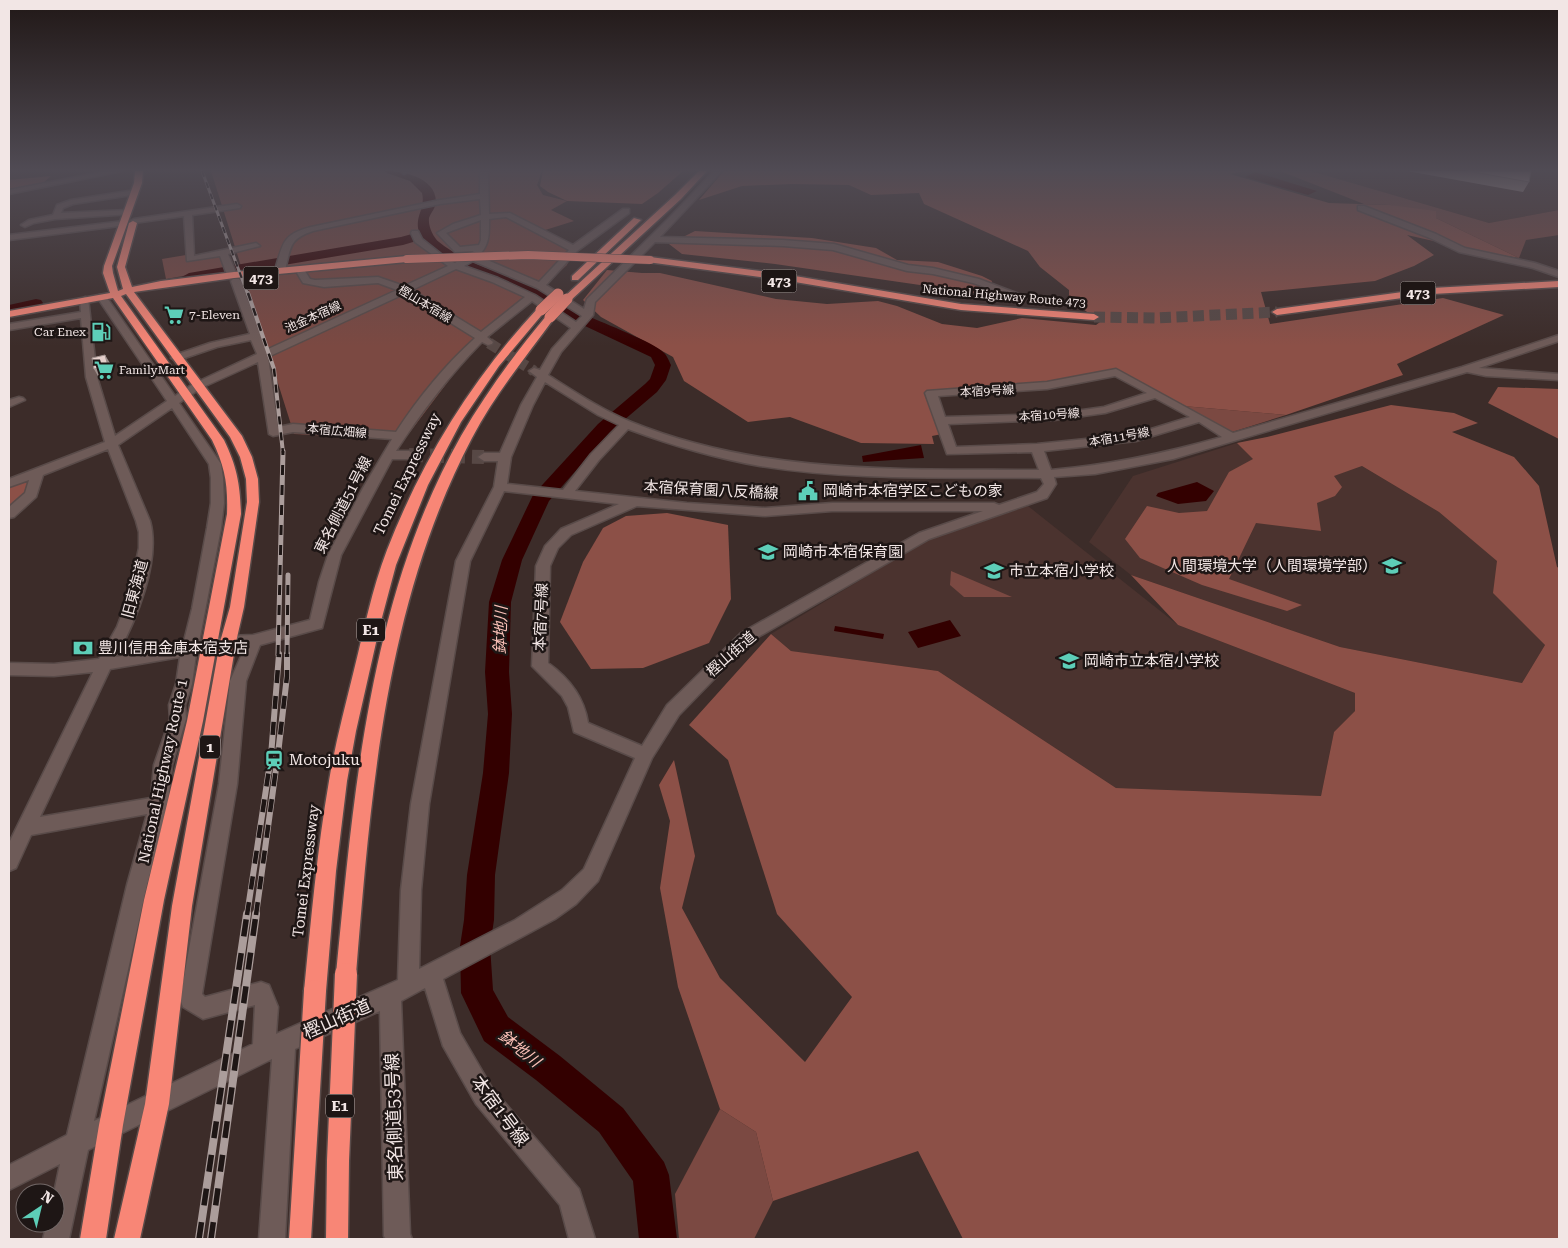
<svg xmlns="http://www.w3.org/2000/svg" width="1568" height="1248" font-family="'Roboto Serif','Noto Sans JP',serif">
  <rect width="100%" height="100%" fill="#3c2c29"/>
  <g fill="#4b332f">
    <path d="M1311,171H1559V210L1489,223Z"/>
    <path d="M1237,443L1333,476L1362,466L1439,512L1498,561L1494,593L1545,645L1522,683L1340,647L1131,575L1089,542L1133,476Z"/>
    <path d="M1028,506L1178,625L1355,693V711L1334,732L1321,796L1116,788L938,671L791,651L771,634L925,541Z"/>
  </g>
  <g fill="#7b4942">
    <path d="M211,171H542L537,185L543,195L567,201L551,210L574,221L542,231L573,247L567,265L468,355L404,440L294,434Z"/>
    <path d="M1280,171H1311L1489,223L1559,210V235L1526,240L1519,258L1436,218L1390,205L1364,204Z"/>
    <path d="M186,255V262L223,255L227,268L166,279L162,259Z"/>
    <path d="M1183,406L1286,415L1229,433Z"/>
    <path d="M951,571L1012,597H964L950,585Z"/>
    <path d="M720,1109L756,1132L773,1201L754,1239H679L675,1194Z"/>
  </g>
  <g fill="#8c5047">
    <path d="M543,171H683L658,193L642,204L567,201L548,192L540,186Z"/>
    <path d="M724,171H1245L1230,174L1329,203L1390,205L1436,211V218L1519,258L1482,252L1407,235L1434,255L1414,266L1375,281L1261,292L1270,324L1443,298L1504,315L1397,364L1403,375L1286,415L1183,406L1116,371L1082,379L929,392L942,434L932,436L934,444L861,443L790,417L748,422L684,381L673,357L601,317L583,300L607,270L642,273H660L776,299L827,304L878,301L897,306L942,324L977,328L1022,318L1096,325L1100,322L1069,298V290L1040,267L1028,251L924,204L919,193L871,195L849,185L792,184L742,186L699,200Z"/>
    <path d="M51,176L42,184L9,190V180Z"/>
    <path d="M695,231L812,238L876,248L897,260L938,262L982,276L992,281L989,295L775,264L682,254L669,244Z"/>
    <path d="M1498,387L1559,389V439L1488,403Z"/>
    <path d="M1391,405L1454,413L1478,423L1452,432L1514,457L1539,486L1557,567L1559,568V1239H963L918,1151L773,1201L756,1132L720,1109L678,987L660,888L670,821L659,785L674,760L695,856L682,908L720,978L805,1062L852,997L777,914L728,760L689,725L771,634L791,651L938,671L1116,788L1321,796L1334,732L1355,711V693L1178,625L1131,575L1340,647L1522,683L1545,645L1493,593L1497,561L1439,512L1362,466L1334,476L1342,487L1335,496L1317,503L1321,531L1256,523L1229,579L1302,605L1287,611L1202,585L1140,558L1125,539L1147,506L1179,513L1207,511L1229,472L1253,459L1237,443L1267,437Z"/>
    <path d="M30,477L23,496L9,508V482L14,484Z"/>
    <path d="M667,513L728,525L731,599L709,643L643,668L591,669L560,622L583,562L603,528L626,516Z"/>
  </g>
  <g fill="#300">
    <path d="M1255,172L1317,191L1308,195L1245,177Z"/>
    <path d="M921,445L924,458L863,462L862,456Z"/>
    <path d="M1197,482L1214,491L1206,501L1178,504L1156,496L1158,493Z"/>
    <path d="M950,620L961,636L918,648L908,632Z"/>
    <path d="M835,626L884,634L883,639L834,631Z"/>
  </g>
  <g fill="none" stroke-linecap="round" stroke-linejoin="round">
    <g fill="#300" fill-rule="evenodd">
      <path d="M385,171C403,171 435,177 436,201C436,208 431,212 429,218C428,226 433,237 439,242C469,266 508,274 542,290C559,297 572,309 588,316C603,323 655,343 663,352C667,355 669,361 671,365L666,380L657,392L610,432L549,501L522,560L511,602L509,672L512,714L509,773L495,875L494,920L490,946L493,990L508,1017L560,1056L623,1108L664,1162L669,1175L677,1239H639L633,1181L599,1132L536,1080L484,1041L461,993L460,946L464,920L467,875L483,773L488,714L485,672L489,602L502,560L533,495L598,424L645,384L650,379L655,365L651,357L568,318L553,306L531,295L463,268L428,247L423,239L403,245L189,281L182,277L189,273L401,237L419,232C414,216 426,209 422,193L410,181L387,173Z"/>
      <path d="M36,299L41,300L43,303L41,306L9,313V305Z"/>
    </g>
    <path stroke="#574845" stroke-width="11" stroke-dasharray="11 5.5" stroke-linecap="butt" d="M489,343L534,371"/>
    <path stroke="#574845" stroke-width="14" stroke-dasharray="14 7" stroke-linecap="butt" d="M409,455L484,457"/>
    <path stroke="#574845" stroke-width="11" stroke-dasharray="11 5.5" stroke-linecap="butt" d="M1094,317L1155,318L1277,312"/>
    <defs>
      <g id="minor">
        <path d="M107,171H122L9,194V190Z"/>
        <path d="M401,171H410L404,174Z"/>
        <path d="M480,171H488L489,214L510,213L573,245L623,209H629V213L577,251L546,285L584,309L587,299L668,219L714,171H722L660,237L783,240L834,244L908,265L933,268L979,279L1019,294L1014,297L973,283L933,274L907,271L833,250L783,246L655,242L595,302L593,315L561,352L548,375C575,392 602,410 631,422C762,475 900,469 1039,470L1032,452L947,454L925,393L927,391L1047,382L1116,369L1233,433L1462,367L1559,335V341L1479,368L1559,374V380L1486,376L1467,372L1173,459L1095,474L1054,477L1056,484L1047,498L929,539L751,641L679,715L652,758L598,881L576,904L555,919L443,979L460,1033L492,1088L579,1189L595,1239H569L560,1205L476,1104L443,1046L425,988L401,1001L410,1234L412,1239H386L384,1236L380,1011L295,1049L285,1239H259L272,1059L88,1150L69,1239H43L47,1223H55L54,1193L60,1164L9,1190V1165L67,1135L127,885L147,814L31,835L16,868L9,871V843L93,672L54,676L9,675V663L54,664L99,659L117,627L128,598L139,548V532L136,521L108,449L43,475L36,497L14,517L9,518V507L25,493L29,480L9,487V479L105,442L86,377L81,318L9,330V324L81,312L80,300L85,297L88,298L97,377L115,436L167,401L97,297L99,295H105L175,396L193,384L257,354L251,340L217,347L176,361L171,358L172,356L210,343L250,334L231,281L233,279H239L241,281L266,350L397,290L378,283L324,287L303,283L297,273L299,271H305L310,279L315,280L378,277L404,286L448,266L415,242L411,233L412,231H418L422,239L450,261L455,263L474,251L455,252L437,233L453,224L481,215L480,199L440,204L313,231C289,239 291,247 285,270L280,273L277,272L275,270C283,244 282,234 311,227L440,200L480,194ZM506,217L569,250L539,282L478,256C490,245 489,234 489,219ZM481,220V240L479,245L460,247L446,233ZM473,261L537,288L582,316L576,322L535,295L498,278L464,266ZM456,269L492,282L525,297L481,332L412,290ZM404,294L475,338C445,365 418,398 396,432L293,424L278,427L268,357ZM532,301L571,328L552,349L540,370L534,368L529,371L537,377L521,405L500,453H484L478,457L484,461H498L494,487L456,561L411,804L401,890L398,980L276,1034L278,1007L269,985L261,982L205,997L202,994L237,784L246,681L260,645L322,628L341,555L392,459H409L415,455L409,451H396C420,414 448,377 480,344L482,342L488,345L492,344L493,342L487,337ZM258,362L269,434L273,436L293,432L392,439L363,488L328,555L319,582L310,620L253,635L228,636L199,642L221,528L224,503L223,478L221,464L179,403L201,388ZM1115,376L1147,393L1104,407L1054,414L945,417L938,396L1047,389ZM545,382L598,415L619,425L591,454L563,490L507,484L511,457L533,405ZM1155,398L1190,417L1135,434L1037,444L956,447L948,424L1054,420L1105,413ZM172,408L209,464L211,478V503L207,528L192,609L183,645L116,657C136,621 161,561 150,521L118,445ZM1199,422L1222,437C1166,453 1110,465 1051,470L1044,451L1136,441ZM628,429C671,445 715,458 760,466C852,481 948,477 1041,478L1044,484L1037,492L999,505L994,503H832L765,508L687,503L575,491L599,460ZM504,491L619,504L561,529L545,546L536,566L532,666L562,696L568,707L574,732L635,758L584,869L562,890L515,920L419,969L421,890L429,804L470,561ZM637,506L765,516L832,511H983L919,533L741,633L667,705L642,746L588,723C584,697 569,678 548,663L550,566L558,548L571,535ZM245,647L230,681L219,784L180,999L183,1007L203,1019L255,1005L253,1044L94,1121L147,885L168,804L172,765L186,719L185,705L192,684L196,654L228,648ZM180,657L176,684L169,705L170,719L154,765L151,798L40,817L110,669Z"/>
        <path d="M135,190H138V194L73,204L63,208L61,213L128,210H131V214L55,219L34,223L25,227L21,225L29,220L53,215L57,205L71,200Z"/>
        <path d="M237,204L241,206L240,208L192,215L194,256L256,243L260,246L228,254L237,275L232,278L227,275L220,256L187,261L184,216L134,223L130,221L134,219Z"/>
        <path d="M1358,206H1364L1436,234L1465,248L1535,263L1559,271V277L1533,268L1459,252L1430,238L1358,210Z"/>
        <path d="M124,221H127V225L9,240V235Z"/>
        <path d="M19,397L23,398L25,400L9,407V400Z"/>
      </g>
      <g id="highway">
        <path d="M135,171H143L142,183L112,266L113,273L118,291L123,289L117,267L129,223L133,221L137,223L125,267L132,287L161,281L234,272L407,256L411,259L407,262L234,278L134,292L242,436L252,457L258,479L259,502L244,607L236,642L192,906L169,1104L140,1239H114L145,1104L172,906L220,642L230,607L247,502L246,479L240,457L230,437L126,294L121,296L224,440C237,467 240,484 241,514L203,721L164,900L123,1125L106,1239H80L99,1125L144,900L187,721L227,514C228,484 225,467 212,440L113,298L9,317V311L110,293L103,273L104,266L134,183Z"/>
        <path d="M699,171H707L681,199L570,301H564V297L675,195Z"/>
        <path d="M634,218L641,220L578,280H572V276Z"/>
        <path d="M650,257L783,274L961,304L1094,314L1099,317L1094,320L961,310L783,280L647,262L646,260Z"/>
        <path d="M1559,281V287L1432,294L1277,315L1272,312L1277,309L1432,288Z"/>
        <path d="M541,307L546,310L499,366L461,422L428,485L396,565L380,625L356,731L347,781L336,871L326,991L322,998L315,1002L308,998L304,991C311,921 317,850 329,781C335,744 345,707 354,670C364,630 372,589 387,550C422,460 472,379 538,308Z"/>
        <path d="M550,314L555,317C526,357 495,394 472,438C385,603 371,792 356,974L353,981L346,984L339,981L336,974C354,792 369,598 461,436C486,393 515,353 547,315Z"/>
      </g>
    </defs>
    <use href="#minor" stroke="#594b49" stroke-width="3"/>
    <use href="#highway" stroke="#594b49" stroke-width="3"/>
    <use href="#minor" fill="#6e5b58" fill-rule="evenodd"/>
    <use href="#highway" fill="#f88676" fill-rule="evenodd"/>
    <defs>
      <path id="rail-far4" d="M202,171L248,295"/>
      <path id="rail-far3" d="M248,293L274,369L283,453"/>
      <g id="rail-far2">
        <path d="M278,655L283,451"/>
        <path d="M287,655L288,575"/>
      </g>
      <g id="rail-far1">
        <path d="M247,915L271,756L279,654"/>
        <path d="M256,915L278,754L287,676V654"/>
      </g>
      <g id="rail">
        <path d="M199,1239L247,914"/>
        <path d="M211,1239L256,914"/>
      </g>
    </defs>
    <use href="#rail-far4" stroke="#ab9d9b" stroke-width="3"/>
    <use href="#rail-far3" stroke="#ab9d9b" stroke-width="4"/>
    <use href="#rail-far2" stroke="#ab9d9b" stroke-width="5"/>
    <use href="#rail-far1" stroke="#ab9d9b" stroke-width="6"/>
    <use href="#rail" stroke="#ab9d9b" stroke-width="8"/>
    <use href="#rail-far4" stroke="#1e1615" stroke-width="2" stroke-dasharray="6" stroke-linecap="butt"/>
    <use href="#rail-far3" stroke="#1e1615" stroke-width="2.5" stroke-dasharray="8" stroke-linecap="butt"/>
    <use href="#rail-far2" stroke="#1e1615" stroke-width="3" stroke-dasharray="10" stroke-linecap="butt"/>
    <use href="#rail-far1" stroke="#1e1615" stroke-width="4.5" stroke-dasharray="13" stroke-linecap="butt"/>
    <use href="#rail" stroke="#1e1615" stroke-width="5.5" stroke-dasharray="17" stroke-linecap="butt"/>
    <defs>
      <path id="highway-bridge-far2" d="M407,259L528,255L650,260"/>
      <g id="highway-bridge-far1">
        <path d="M541,310L558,294"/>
        <path d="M550,317L567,299"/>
      </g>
      <g id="highway-bridge">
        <path d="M300,1239L315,991"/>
        <path d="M337,1239L338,1161L346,974"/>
      </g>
    </defs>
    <use href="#highway-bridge-far2" stroke="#594b49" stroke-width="9" stroke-linecap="butt"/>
    <use href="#highway-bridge-far1" stroke="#594b49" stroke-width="12" stroke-linecap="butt"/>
    <use href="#highway-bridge" stroke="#594b49" stroke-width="25" stroke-linecap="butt"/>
    <use href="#highway-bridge-far2" stroke="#f88676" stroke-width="8"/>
    <use href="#highway-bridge-far1" stroke="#f88676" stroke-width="11"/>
    <use href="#highway-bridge" stroke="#f88676" stroke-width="22"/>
  </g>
  <path fill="#c5b2af" d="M1407,171H1531L1529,182L1523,192Z"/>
  <path fill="#a0918e" d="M105,355L110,363L113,374L99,378L94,369Z"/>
  <g fill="#e5cfcb" stroke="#a0918e">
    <path d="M1468,171H1531L1529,182Z"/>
    <path d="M105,355L108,366L94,369L92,358Z"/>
  </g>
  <linearGradient id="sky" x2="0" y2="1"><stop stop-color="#211817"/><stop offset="0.49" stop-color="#504b54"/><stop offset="1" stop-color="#504b54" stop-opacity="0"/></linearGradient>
  <rect width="1568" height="346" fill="url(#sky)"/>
  <defs>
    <symbol id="supermarket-bare" viewBox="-9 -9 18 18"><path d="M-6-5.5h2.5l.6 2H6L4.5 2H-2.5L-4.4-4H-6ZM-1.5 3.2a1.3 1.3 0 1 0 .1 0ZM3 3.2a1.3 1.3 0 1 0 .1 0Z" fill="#5dceb8" stroke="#1e1615" stroke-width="2.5" paint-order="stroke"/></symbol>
    <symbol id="fuel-bare" viewBox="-9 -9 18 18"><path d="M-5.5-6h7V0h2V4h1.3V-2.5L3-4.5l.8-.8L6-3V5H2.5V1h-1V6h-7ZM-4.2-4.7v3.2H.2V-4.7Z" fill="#5dceb8" stroke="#1e1615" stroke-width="2.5" paint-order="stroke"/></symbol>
    <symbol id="civic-bare" viewBox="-9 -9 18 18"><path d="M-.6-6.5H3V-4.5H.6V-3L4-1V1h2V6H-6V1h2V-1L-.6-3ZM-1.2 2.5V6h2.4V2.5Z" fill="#5dceb8" stroke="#1e1615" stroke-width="2.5" paint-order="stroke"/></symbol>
    <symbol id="school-bare" viewBox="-9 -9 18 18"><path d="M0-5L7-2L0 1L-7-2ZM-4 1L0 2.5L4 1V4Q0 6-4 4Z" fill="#5dceb8" stroke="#1e1615" stroke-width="2.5" paint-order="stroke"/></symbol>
    <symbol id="university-bare" viewBox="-9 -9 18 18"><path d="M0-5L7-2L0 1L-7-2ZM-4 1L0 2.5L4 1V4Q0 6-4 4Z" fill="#5dceb8" stroke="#1e1615" stroke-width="2.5" paint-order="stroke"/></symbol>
    <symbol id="bank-bare" viewBox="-9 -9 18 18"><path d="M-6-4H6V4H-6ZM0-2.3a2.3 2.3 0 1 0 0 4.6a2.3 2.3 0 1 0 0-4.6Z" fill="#5dceb8" stroke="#1e1615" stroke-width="2.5" paint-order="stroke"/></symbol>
    <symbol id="station-bare" viewBox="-9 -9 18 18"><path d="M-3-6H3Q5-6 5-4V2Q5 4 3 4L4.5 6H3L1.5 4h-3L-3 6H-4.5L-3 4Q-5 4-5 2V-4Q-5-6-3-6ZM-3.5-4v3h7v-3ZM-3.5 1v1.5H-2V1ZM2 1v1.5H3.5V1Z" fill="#5dceb8" stroke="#1e1615" stroke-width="2.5" paint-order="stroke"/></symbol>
  </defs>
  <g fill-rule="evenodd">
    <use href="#supermarket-bare" x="160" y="301" width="28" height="28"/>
    <use href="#fuel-bare" x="87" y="318" width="28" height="28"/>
    <use href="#supermarket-bare" x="90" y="356" width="28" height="28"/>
    <use href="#civic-bare" x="794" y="477" width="28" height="28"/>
    <use href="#school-bare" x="754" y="538" width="28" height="28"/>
    <use href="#university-bare" x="1378" y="552" width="28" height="28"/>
    <use href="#school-bare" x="980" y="557" width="28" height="28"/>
    <use href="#bank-bare" x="69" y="634" width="28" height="28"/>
    <use href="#school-bare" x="1055" y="647" width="28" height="28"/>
    <use href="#station-bare" x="260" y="746" width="28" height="28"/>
  </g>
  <g text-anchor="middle" stroke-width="5" stroke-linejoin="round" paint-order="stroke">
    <g font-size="12" fill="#f2e6e5" stroke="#1e1615">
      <text transform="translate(1004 296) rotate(5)" y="4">National Highway Route 473</text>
      <text transform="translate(425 304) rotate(31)" y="4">樫山本宿線</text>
      <text transform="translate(313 317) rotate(-24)" y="4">池金本宿線</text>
      <text transform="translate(987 391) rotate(-3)" y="4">本宿9号線</text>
      <text transform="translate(1049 415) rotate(-4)" y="4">本宿10号線</text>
      <text transform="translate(337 431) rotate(5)" y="4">本宿広畑線</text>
      <text transform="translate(1119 437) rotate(-10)" y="4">本宿11号線</text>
    </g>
    <g font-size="12" fill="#f2e6e5" stroke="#1e1615" text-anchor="start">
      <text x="189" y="319">7-Eleven</text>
      <text x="86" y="336" text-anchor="end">Car Enex</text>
      <text x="119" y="374">FamilyMart</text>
    </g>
    <g fill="#1e1615" stroke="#b2a8a7" stroke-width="1">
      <rect x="243.5" y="266.5" width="35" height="23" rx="4"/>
      <rect x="761.5" y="269.5" width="35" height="23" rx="4"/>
      <rect x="1400.5" y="281.5" width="35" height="23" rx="4"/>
      <rect x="357" y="618.5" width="28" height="23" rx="4"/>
      <rect x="200" y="735.5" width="20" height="23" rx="4"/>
      <rect x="326" y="1094.5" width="28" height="23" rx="4"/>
    </g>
    <g font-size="14" font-weight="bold" fill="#f2e6e5">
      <text x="261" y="283">473</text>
      <text x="779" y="286">473</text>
      <text x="1418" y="298">473</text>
      <text x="371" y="635">E1</text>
      <text x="210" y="752">1</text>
      <text x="340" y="1111">E1</text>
    </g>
    <g font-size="15" fill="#f2e6e5" stroke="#1e1615">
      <text transform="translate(407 474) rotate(-64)" y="5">Tomei Expressway</text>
      <text transform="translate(711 490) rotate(3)" y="5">本宿保育園八反橋線</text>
      <text transform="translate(343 505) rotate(-63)" y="5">東名側道51号線</text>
      <text transform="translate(135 589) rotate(-75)" y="5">旧東海道</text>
      <text transform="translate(541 617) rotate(-88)" y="5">本宿7号線</text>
      <text transform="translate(731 654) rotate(-41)" y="5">樫山街道</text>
      <text transform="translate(163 771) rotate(-78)" y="5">National Highway Route 1</text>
      <text transform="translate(306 871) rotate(-83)" y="5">Tomei Expressway</text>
    </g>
    <g font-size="15" fill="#f2e6e5" stroke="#1e1615" text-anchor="start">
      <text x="823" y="496">岡崎市本宿学区こどもの家</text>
      <text x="783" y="557">岡崎市本宿保育園</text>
      <text x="1377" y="571" text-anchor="end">人間環境大学（人間環境学部）</text>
      <text x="1009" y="576">市立本宿小学校</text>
      <text x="98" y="653">豊川信用金庫本宿支店</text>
      <text x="1084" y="666">岡崎市立本宿小学校</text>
      <text x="289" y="765">Motojuku</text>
    </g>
    <g font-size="16" font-style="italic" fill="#f9bfb6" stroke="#1e1615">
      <text transform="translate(500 630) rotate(-88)" y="6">鉢地川</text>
      <text transform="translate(520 1048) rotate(39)" y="6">鉢地川</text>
    </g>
    <g font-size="18" fill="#f2e6e5" stroke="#1e1615">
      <text transform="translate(337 1019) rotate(-24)" y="6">樫山街道</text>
      <text transform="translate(500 1111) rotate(53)" y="6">本宿1号線</text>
      <text transform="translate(394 1117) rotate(-92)" y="6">東名側道53号線</text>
    </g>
  </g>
  <rect width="1568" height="1248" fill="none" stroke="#f2e6e5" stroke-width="20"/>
  <g transform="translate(40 1208) rotate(35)"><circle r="24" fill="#1e1615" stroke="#736968"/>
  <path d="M0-4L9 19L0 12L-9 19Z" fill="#5dceb8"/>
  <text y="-8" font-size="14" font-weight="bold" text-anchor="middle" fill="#f2e6e5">N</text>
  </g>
</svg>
